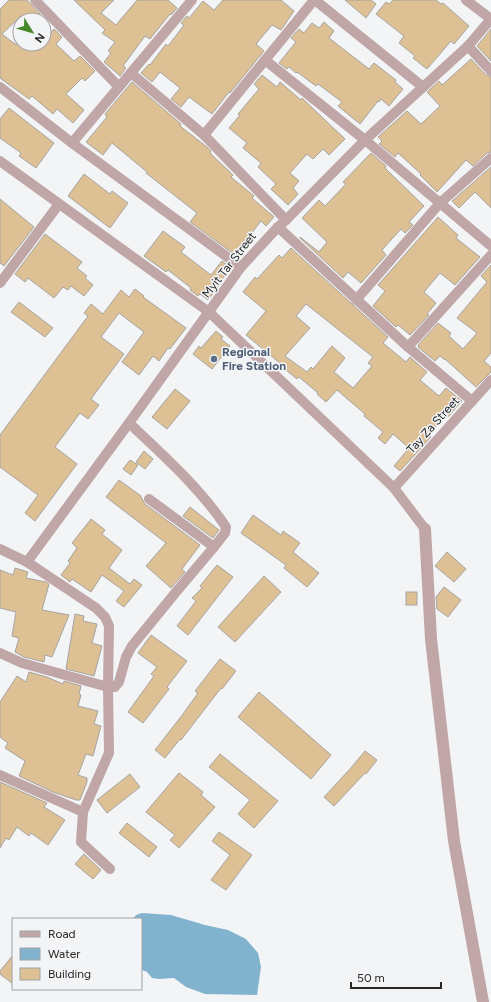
<svg xmlns="http://www.w3.org/2000/svg" width="491" height="1002" font-family="Figtree,sans-serif">
  <rect width="100%" height="100%" fill="#f2f4f6"/>
  <path fill="#81b3cf" d="M142,913L171,915L205,925L228,930L246,939L258,953L261,967L257,995L205,994L186,987L174,978L159,979L152,978L147,972L142,970L141,968V919H133L136,915Z"/>
  <g fill="#dec095" stroke="#a6a4a1" fill-rule="evenodd">
    <path d="M9,0H27L41,15L35,20H25L21,16L2,34L15,44H44V28L50,34L54,29L62,37L56,44L74,61L80,56L95,71L85,81L82,78L66,94L84,110L73,123L57,109L53,114L32,96L29,99L0,78V9Z"/>
    <path d="M74,0H114L101,13L116,25L137,0H168L177,8L171,15L170,14L150,39L145,36L123,66L126,68L120,76L104,62L111,53L108,51L115,42L102,33L105,30Z"/>
    <path d="M223,0H281L294,11L281,30L272,25L256,44L264,51L230,93L229,92L212,114L189,97L181,107L171,99L180,88L160,72L152,82L141,73L149,64L150,65L166,44L168,46L184,25L181,23L187,16L189,18L203,1L214,10Z"/>
    <path d="M345,0H371L376,4L366,18Z"/>
    <path d="M393,0H436L441,4L443,3L469,26L454,44L451,41L427,69L413,58L415,56L399,43L404,36L376,14L386,2L389,4Z"/>
    <path d="M324,22L334,31L329,38L369,69L374,63L396,80L395,82L403,89L389,106L381,99L379,102L378,101L360,124L338,106L342,102L318,84L316,86L297,72L296,73L289,67L287,69L279,63L296,42L291,38L299,29L304,33L312,23L319,28Z"/>
    <path d="M491,29V61L477,46Z"/>
    <path d="M471,59L486,75L491,77V152L487,153L473,166L466,160L437,192L420,175L421,174L398,153L395,157L379,144L382,141L378,137L407,111L421,124L440,106L427,92L439,81L442,85Z"/>
    <path d="M262,75L277,87L280,82L301,100L302,98L345,139L329,155L323,149L313,159L307,154L290,173L299,181L293,188L298,194L288,205L271,189L276,184L258,167L261,163L243,148L247,143L229,128L240,115L238,114L259,89L254,84Z"/>
    <path d="M132,82L181,124L180,126L207,147L211,151L210,153L233,175L231,177L254,196L252,198L274,217L266,226L261,221L240,248L243,250L238,257L190,222L197,213L146,173L147,172L112,143L103,155L86,142L107,117L105,114Z"/>
    <path d="M9,108L54,143L36,168L19,156L21,153L0,138V119Z"/>
    <path d="M371,153L386,166L385,168L387,170L424,206L409,222L413,225L405,233L401,229L382,250L386,255L361,283L348,272L343,278L300,238V237L319,252L327,242L302,218L319,200L325,206L346,184L343,182Z"/>
    <path d="M491,167V208L475,192L459,208L452,201Z"/>
    <path d="M84,174L110,194L112,191L128,203L110,228L68,196Z"/>
    <path d="M0,199L34,227L4,266L0,263Z"/>
    <path d="M438,217L458,235L456,238L480,257L455,285L440,273L424,292L436,303L427,314L429,315L410,335L398,325L396,327L373,306L385,291L378,285Z"/>
    <path d="M163,231L185,247L181,252L211,275L222,261L230,267L225,273L226,274L220,282L221,283L208,300L200,294L198,296L190,290L191,288L168,270L166,272L144,256Z"/>
    <path d="M45,234L82,262L77,268L87,276L85,278L93,285L84,296L71,286L68,290L63,287L54,298L28,278L25,282L15,274Z"/>
    <path d="M291,248L388,337L383,343L406,362L410,357L427,372L420,380L439,396L446,388L462,401L448,417L445,415L428,435L431,437L400,471L394,466L409,448L393,434L385,444L378,438L383,432L364,416L365,414L337,390L326,402L317,394L318,393L299,377L297,379L286,370L287,369L246,335L266,311L243,292L255,277L257,279L279,255L282,258ZM306,304L373,357L368,363L372,366L353,388L334,372L345,358L332,346L313,369L311,367L307,372L285,356L310,328L296,316Z"/>
    <path d="M491,265V353L484,361L491,367V372L476,387L445,359V360L440,356L435,361L418,347L419,344L438,323L451,333L449,336L463,349L477,333L457,318L487,282L481,276Z"/>
    <path d="M135,289L144,296L143,297L186,328L170,349L168,348L159,361L153,356L139,375L122,362L144,332L119,313L101,337L124,354L91,399L99,405L88,419L80,413L55,447L77,464L35,521L25,513L38,495L0,467V435L88,316L84,313L91,304L103,314L121,290L129,297Z"/>
    <path d="M19,302L53,328L45,337L11,312Z"/>
    <path d="M216,331L223,337L221,339L230,346L212,369L193,354L199,346L201,348Z"/>
    <path d="M175,389L190,401L167,429L152,417Z"/>
    <path d="M144,451L153,459L145,469L136,462Z"/>
    <path d="M130,460L138,465L131,475L123,469Z"/>
    <path d="M119,480L141,496V497L145,504L200,545L182,569L185,572L171,588L146,566L166,543L106,497Z"/>
    <path d="M190,507L219,530L213,538L183,516Z"/>
    <path d="M253,515L281,535L283,531L300,543L293,552L319,573L307,587L284,568L286,565L241,533Z"/>
    <path d="M91,519L105,530L102,534L122,550L109,568L130,584L134,579L142,585L124,607L116,601L124,591L102,575L91,592L72,579L70,582L61,575L70,563L68,561L77,548L72,543Z"/>
    <path d="M447,552L466,569L454,582L435,566Z"/>
    <path d="M217,565L233,577L188,635L177,626L196,601L192,598L202,588L200,586Z"/>
    <path d="M15,568L28,572L26,578L46,582L49,584L42,610L69,615L52,657L45,655L44,662L24,657L15,652L19,638L12,636L16,612L0,608V570L13,575Z"/>
    <path d="M264,576L281,592L235,642L218,627Z"/>
    <path d="M444,587L461,600L448,617L437,609L436,597Z"/>
    <rect x="406" y="592" width="11" height="13"/>
    <path d="M75,614L84,616L83,621L97,624L92,643L102,646L94,676L66,669Z"/>
    <path d="M151,635L187,661L167,687L169,689L143,723L128,712L154,676L151,674L157,667L138,653Z"/>
    <path d="M220,659L236,671L222,689L221,688L181,740L180,739L165,758L155,750L183,714L198,693L195,691Z"/>
    <path d="M29,672L47,677L63,684L64,681L81,686L79,694L81,695L78,706L98,711L94,724L101,726L93,756L86,754L78,775L87,778V782L80,800H76L53,792L19,776L25,761L5,748L8,743L0,737V702L17,676L26,682Z"/>
    <path d="M259,692L331,755L311,779L238,717Z"/>
    <path d="M365,751L377,760L366,774L365,773L334,806L324,797L350,769Z"/>
    <path d="M220,754L278,801L254,828L238,814L250,800L209,767Z"/>
    <path d="M179,773L203,792L201,795L215,807L179,848L170,840L175,835L146,812Z"/>
    <path d="M130,774L140,787L107,813L97,800Z"/>
    <path d="M0,782L47,803L44,807L65,820L48,845L31,833L29,836L17,827L9,840L6,838L0,848Z"/>
    <path d="M127,823L157,847L149,857L119,833Z"/>
    <path d="M219,832L252,855L226,890L211,880L230,855L212,841Z"/>
    <path d="M84,854L101,870L93,879L75,864Z"/>
    <path d="M13,955V984L0,974V971Z"/>
  </g>
  <g fill="none" stroke-linecap="round" stroke-linejoin="round">
    <g stroke="#c0a6a6" stroke-width="10">
      <path d="M35,0L119,87"/>
      <path d="M315,0L423,87"/>
      <path d="M466,0L491,19"/>
      <path d="M468,46L491,71"/>
      <path d="M265,60L365,140L491,246"/>
      <path d="M131,73L204,135L286,220"/>
      <path d="M0,87L72,143L241,267"/>
      <path d="M204,135L314,0"/>
      <path d="M72,143L192,0"/>
      <path d="M0,161L209,312L394,488L425,529"/>
      <path d="M278,227L408,347L472,401"/>
      <path d="M0,283L59,204"/>
      <path d="M356,300L440,203L491,158"/>
      <path d="M408,347L491,255"/>
      <path d="M394,488L491,380"/>
      <path d="M149,499L214,547"/>
      <path d="M0,549L27,562L96,608L105,617L109,626L108,687L109,753L83,812L81,842L110,869"/>
      <path d="M27,562L129,423L241,267L278,227L286,220L365,140L468,46L491,19"/>
      <path d="M0,653L22,663L108,687H115L119,682L126,657L132,646L176,592L214,547L225,533L226,527C200,488 163,455 129,423"/>
      <path d="M0,775L83,812"/>
    </g>
    <path stroke="#c0a6a6" stroke-width="12" d="M425,529L431,639L454,841L483,1002"/>
  </g>
  <circle fill="#5c6f8a" stroke="#f2f4f6" stroke-width="1.5" cx="214" cy="359" r="4"/>
  <g text-anchor="middle" stroke-width="3" stroke-linejoin="round" paint-order="stroke">
    <g font-size="12" fill="#262627" stroke="#f2f4f6">
      <text transform="translate(229 265) rotate(-52)" y="4">Myit Tar Street</text>
      <text transform="translate(433 425) rotate(-48)" y="4">Tay Za Street</text>
    </g>
    <g font-size="12" font-weight="bold" fill="#4e5e75" stroke="#f2f4f6" text-anchor="start">
      <text x="222" y="356">Regional<tspan x="222" dy="14">Fire Station</tspan></text>
    </g>
  </g>
  <rect x="12" y="918" width="130" height="72" fill="#f2f4f6" stroke="#a0a2a3"/>
  <rect x="20" y="931" width="20" height="6" fill="#c0a6a6" stroke="#a0a2a3"/>
  <text x="48" y="938" font-size="12" fill="#262627">Road</text>
  <rect x="20" y="948" width="20" height="12" fill="#81b3cf" stroke="#a0a2a3"/>
  <text x="48" y="958" font-size="12" fill="#262627">Water</text>
  <rect x="20" y="968" width="20" height="12" fill="#dec095" stroke="#a0a2a3"/>
  <text x="48" y="978" font-size="12" fill="#262627">Building</text>
  <g transform="translate(32 32) rotate(127)"><circle r="19" fill="#f2f4f6" stroke="#a0a2a3"/>
  <path d="M0-3L7 15L0 10L-7 15Z" fill="#45882c"/>
  <text y="-6" font-size="11" font-weight="bold" text-anchor="middle" fill="#262627">N</text>
  </g>
  <path d="M351 982v6h90v-6" fill="none" stroke="#262627" stroke-width="2"/>
  <text x="357" y="982" font-size="12" fill="#262627" stroke="#f2f4f6" stroke-width="3" paint-order="stroke">50 m</text>
</svg>
